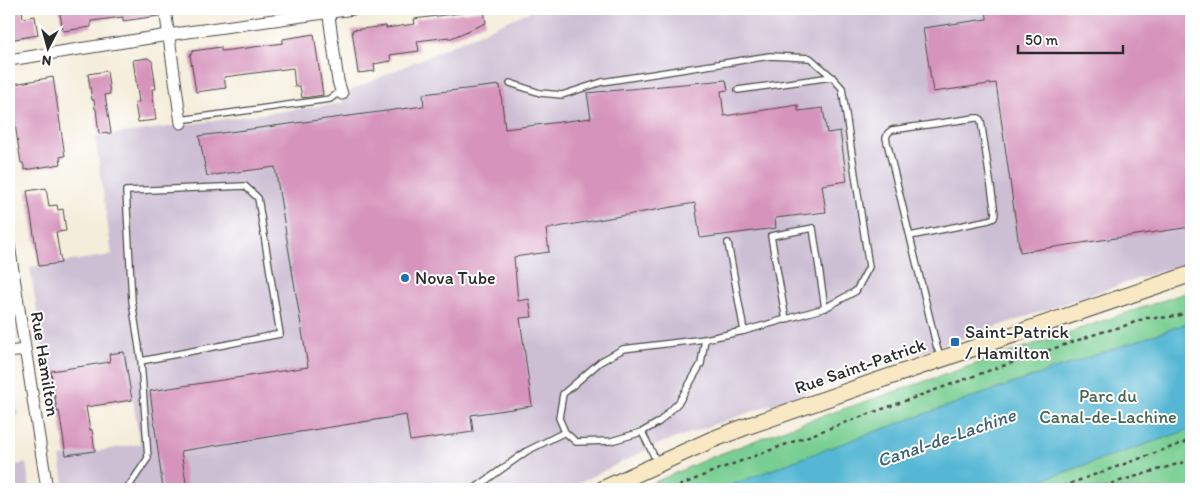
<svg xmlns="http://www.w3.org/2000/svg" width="1200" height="498" font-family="Itim,sans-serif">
  <rect width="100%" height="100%" fill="#fff"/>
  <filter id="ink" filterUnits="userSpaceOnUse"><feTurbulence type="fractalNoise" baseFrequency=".02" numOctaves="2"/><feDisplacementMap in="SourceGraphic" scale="10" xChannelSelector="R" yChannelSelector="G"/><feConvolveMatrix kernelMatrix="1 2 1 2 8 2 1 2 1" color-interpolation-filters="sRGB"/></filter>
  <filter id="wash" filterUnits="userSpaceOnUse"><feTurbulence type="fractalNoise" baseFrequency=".0096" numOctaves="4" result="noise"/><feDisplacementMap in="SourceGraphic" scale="20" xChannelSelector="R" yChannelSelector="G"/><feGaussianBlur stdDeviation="1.12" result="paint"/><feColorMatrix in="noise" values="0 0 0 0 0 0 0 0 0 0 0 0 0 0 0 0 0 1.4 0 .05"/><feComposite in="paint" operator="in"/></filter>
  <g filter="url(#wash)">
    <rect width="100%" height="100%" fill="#f4edda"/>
    <g fill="#ccbed3">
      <path d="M535,9H1191V261L898,360L659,444L566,489H65L60,457L140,444L133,400L53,412L30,267L112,255L95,137L343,103L342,94Z"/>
      <path d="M9,368H10L18,415L9,417Z"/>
      <path d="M26,463L30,489H9V466Z"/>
    </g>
    <path fill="#79cf93" stroke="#527d5f" d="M1191,291V489H639L707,459L793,426Z"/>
    <path fill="#55b7d4" stroke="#407180" d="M1191,322V429L1015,489H721L794,461L907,420Z"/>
    <g id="blocks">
      <g fill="#d693bb">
        <path d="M9,9H22L23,18L35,16L38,35L9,40Z"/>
        <path d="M59,9H158V16L123,21V17L91,21V27L63,31Z"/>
        <path d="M986,9H1108V11L1126,9H1191V227L1020,252L996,83L933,92L923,28L987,19Z"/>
        <path d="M484,10L486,23L449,39V37L417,41L419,51L390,55L391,61L374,64L375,71L358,73L352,30L386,26V28L415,24L414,19Z"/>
        <path d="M314,34L323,95L302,98L300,86L295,87L293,68L224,77L226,88L196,92L190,55L193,51L221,47V51L247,48L283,43V39Z"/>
        <path d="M148,58L152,61L156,89H152L156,120L138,122L135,103L139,102L133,60Z"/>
        <path d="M107,71L110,94L105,95L111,133L99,134L96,109H95L94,100H92L88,74Z"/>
        <path d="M53,77L65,156L60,157L61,164L25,170L23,163H21L9,85Z"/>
        <path d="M726,80L728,90L721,91L724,116L798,105V111L823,108L827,133L840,131L847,181L822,185L826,212L775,218L776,228L700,238L695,203L546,229L549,252L514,257L518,301L529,299L532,317L520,318L532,406L471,415L473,432L410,441L406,415L181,451L187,489H163L150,391L308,367L275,167L207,176L199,136L424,106L423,94L500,85L505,129L591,118L587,93Z"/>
        <path d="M46,188L49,206L57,205L58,210L63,209L66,231L56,232L61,263L39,266L27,191Z"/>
        <path d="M124,352L132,400L86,407L90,430H92L95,451L66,455L59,411L57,412L51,371L110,362L109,354Z"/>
      </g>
    </g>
  </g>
  <g filter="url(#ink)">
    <use href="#blocks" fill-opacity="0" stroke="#494845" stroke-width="1"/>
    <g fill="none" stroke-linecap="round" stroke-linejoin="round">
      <defs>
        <g id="service">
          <path d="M510,83L540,93L562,95L602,82L770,56L810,58L832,77L842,88L869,267L856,291L825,308L744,331L705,339L623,349L600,362L563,394L559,418L565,432L576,442L611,441L642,432L657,462"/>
          <path d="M738,90L832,77"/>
          <path d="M180,120L330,99L341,91"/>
          <path d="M910,236L989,220L994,218L995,213L981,121L979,118H975L892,130L888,133L886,138L937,348L942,357"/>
          <path d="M728,243L744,331"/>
          <path d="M786,320L771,236L813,228L825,308"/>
          <path d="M642,432L659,422L679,402L701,364L705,339"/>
          <path d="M127,489L148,458L141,361L132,301L126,191L245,186L258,198L280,334L141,361"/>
          <path d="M474,489L527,451L565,432"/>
        </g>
        <g id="minor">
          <path d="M165,9L181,123"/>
          <path d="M328,9L338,81L342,94"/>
          <path d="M9,60L181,33L353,9"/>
          <path d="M9,245L47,489"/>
          <path d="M9,352L25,350"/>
        </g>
        <path id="secondary" d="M603,489L711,440L745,427L874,382L1191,274"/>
      </defs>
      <use href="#service" stroke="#494845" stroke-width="8"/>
      <use href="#minor" stroke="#494845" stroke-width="13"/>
      <use href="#secondary" stroke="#494845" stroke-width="18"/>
      <g stroke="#494845" stroke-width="2.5" stroke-dasharray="4 4" stroke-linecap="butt">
        <path d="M672,489L714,471L841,424L985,372L1099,333L1124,326L1146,318H1159L1177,316L1191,311"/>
        <path d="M1055,489L1191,440"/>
        <path d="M1096,489L1110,484L1191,460"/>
      </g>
      <use href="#service" stroke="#fff" stroke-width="5.5"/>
      <use href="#minor" stroke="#fff" stroke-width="11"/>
      <use href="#secondary" stroke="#f8e8c3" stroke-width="16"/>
    </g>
  </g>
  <g fill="#1f6fb2" stroke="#fff" stroke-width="2">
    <circle cx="405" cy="278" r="5"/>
    <rect x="950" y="337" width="10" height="10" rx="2.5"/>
  </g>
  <g text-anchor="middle" stroke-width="4" stroke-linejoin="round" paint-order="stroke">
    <g font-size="18" fill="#2b2b2b" stroke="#fff" text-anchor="start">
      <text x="415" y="284">Nova Tube</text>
      <text x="965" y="338">Saint-Patrick<tspan x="965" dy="21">/ Hamilton</tspan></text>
    </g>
    <g font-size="18" fill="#2b2b2b" stroke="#fff">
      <text transform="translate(45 364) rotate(81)" y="6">Rue Hamilton</text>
      <text transform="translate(860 366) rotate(-19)" y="6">Rue Saint-Patrick</text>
    </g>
    <g font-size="18" fill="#46644f" stroke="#fff">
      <text x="1108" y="402">Parc du<tspan x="1108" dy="21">Canal-de-Lachine</tspan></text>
    </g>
    <g font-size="19" font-style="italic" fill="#3c636f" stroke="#fff">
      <text transform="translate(946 437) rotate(-19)" y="7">Canal-de-Lachine</text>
    </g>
  </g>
  <rect width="1200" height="498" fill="none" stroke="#fff" stroke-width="30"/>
  <g transform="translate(48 48) rotate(186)" stroke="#ffffff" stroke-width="4" paint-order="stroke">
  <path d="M0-4L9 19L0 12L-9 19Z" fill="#2b2b2b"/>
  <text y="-8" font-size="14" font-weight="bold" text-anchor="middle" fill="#2b2b2b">N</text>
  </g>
  <path d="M1018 45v8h105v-8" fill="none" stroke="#2b2b2b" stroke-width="2.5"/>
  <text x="1025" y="45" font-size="15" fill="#2b2b2b" stroke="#ffffff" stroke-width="4" paint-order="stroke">50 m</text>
</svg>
